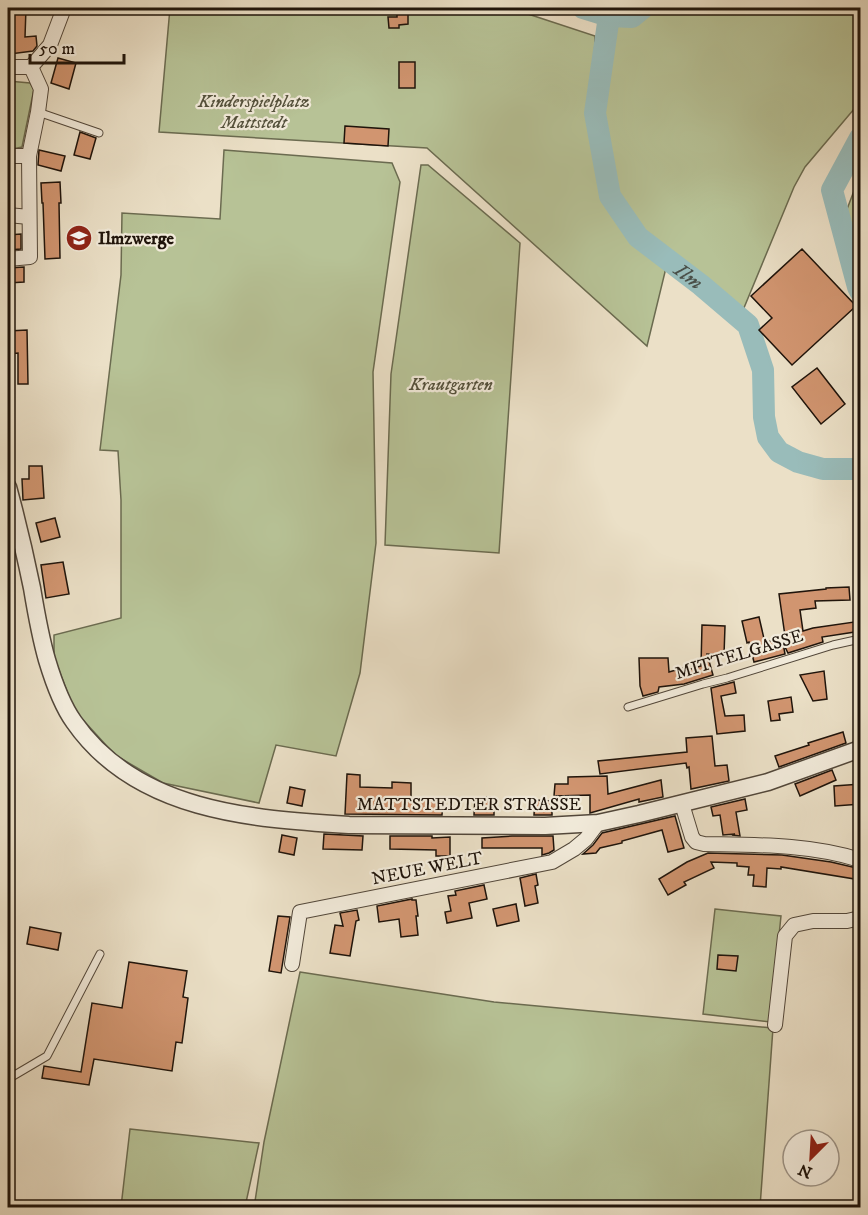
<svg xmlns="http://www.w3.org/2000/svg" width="868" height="1215" font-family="'IM FELL DW Pica',serif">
  <rect width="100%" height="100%" fill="#ebe0c7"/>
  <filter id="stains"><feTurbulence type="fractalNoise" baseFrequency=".00333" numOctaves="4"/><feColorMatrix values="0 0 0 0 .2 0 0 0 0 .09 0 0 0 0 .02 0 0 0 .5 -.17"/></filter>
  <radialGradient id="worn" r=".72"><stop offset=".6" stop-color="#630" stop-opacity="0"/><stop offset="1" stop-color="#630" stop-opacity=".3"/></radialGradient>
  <g fill="#b7c296" stroke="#6b6b50" stroke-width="1.5">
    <path d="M170,8H514L516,10L595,36L593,113L609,197L637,239L665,262V272L647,346L427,148L159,132Z"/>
    <path d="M649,8H860V102L805,167L794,187L741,315L703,283L640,234L613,195L599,114L613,19L633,20Z"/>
    <path d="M8,81L30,83L34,89L22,147L8,150Z"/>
    <path d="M224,150L392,163L400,182L373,372L376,543L360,673L336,756L276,745L259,803L163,783L115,755L74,710L54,657V635L121,618V500L118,451L100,450L121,275L122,213L220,219Z"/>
    <path d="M421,165H428L520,243L499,553L385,545L391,374Z"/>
    <path d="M860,175V287L841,225Z"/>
    <path d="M715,909L781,916L770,1022L703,1014Z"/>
    <path d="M300,972L494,1002L773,1028L760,1207L254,1208L264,1142Z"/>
    <path d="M130,1129L259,1143L245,1207H121Z"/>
  </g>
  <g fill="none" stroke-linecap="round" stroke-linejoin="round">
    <g stroke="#99bcba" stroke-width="22">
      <path d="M583,8L609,16L632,17L643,8"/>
      <path id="s1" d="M609,16L595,113L610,196L638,237L701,285L748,325L763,370L764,417L768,437L779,452L798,462L823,469H860"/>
      <path d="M860,138L832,190L858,287L860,291"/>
    </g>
  </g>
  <g fill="#d19570" stroke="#1f140b" stroke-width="1.5">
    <path d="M12,8H26L25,37L36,36L37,46L33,51L10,54L8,39H11Z"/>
    <path d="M397,13H408V24L399,25V28H389L388,17H397Z"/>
    <path d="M58,58L76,63L69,89L51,83Z"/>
    <rect x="399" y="62" width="16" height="26"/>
    <path d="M345,126L389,129L388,146L344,143Z"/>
    <path d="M80,132L96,138L90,159L74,155Z"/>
    <path d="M39,150L65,156L61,171L38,165Z"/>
    <path d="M60,182L61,203H59L60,258L45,259L43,203H42L41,183Z"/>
    <path d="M21,234V249L8,250V235Z"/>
    <path d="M802,249L856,306L792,365L759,330L772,318L751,296Z"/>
    <path d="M24,267V282L8,283V268Z"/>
    <path d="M27,330L28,384H18V353L8,354V331Z"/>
    <path d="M817,368L845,404L821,424L792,387Z"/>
    <path d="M29,466H42L44,498L23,500L22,479H29Z"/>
    <path d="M55,518L60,537L41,542L36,523Z"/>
    <path d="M63,562L69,594L46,598L41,565Z"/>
    <path d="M849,587L850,600L815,601L816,608L800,610L803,631L813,628L861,621V631L822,637L823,642L788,653L783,643L785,654L754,662L749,642L747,643L742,621L759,617L765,643L785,636L779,594L826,589V588Z"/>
    <path d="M702,625L725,626L724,655L707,654L713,675L684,684L659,687L658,692L643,696L640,686L639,658H668L669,672L683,668L684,671L701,666Z"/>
    <path d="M824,671L827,699L813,701L800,675Z"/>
    <path d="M734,682L736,693L721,696L725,716L744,715L745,731L717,734L711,688Z"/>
    <path d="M791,697L793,712L779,714L780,720L771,721L768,701Z"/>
    <path d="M843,732L846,743L779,767L775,756L809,745L808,743Z"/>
    <path d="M712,736L715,766L727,765L729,781L691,789L689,767L687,768L686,763L600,774L598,761L687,752L686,738Z"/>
    <path d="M832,770L836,780L800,796L795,784Z"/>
    <path d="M347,774L360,775V787L392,788V782L411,783V798L443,800L442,815L345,814Z"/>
    <path d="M607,776L608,794L661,780L663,797L639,802V799L590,813V795L554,796L555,784H568V777Z"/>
    <path d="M861,784V804L835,806L834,786Z"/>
    <path d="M290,787L305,790L302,806L287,803Z"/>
    <path d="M475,797H494V815H474Z"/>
    <path d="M745,799L747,810L736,812L740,836L732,835L735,834L723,835L720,815L713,816L711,807Z"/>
    <path d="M535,800L552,801V815H534Z"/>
    <path d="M675,816L684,848L668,852L662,830L622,841V843L600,848L596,853L583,854L593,845L602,833Z"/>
    <path d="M324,834L363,836L362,850L323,849Z"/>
    <path d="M282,835L297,838L294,855L279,852Z"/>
    <path d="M390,836H432V838L450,837V856H436V850L390,849Z"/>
    <path d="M512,836H553L554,850L549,853L542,855V848H482V838Z"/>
    <path d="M708,853L782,855L831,862L861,869V880L781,867V869L767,868L766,887L753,886L754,875H748L749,867L737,866V863L711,862L714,868L684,882L686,885L668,895L659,879L687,862Z"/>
    <path d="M536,874L538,885L535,886L538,903L525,906L520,878Z"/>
    <path d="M484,885L487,899L469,903L472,918L447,923L445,912L451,911L448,896L456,895L455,891Z"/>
    <path d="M412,899V900H416L418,916H416L418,935L401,937L399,919L379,922L377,906Z"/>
    <path d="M516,904L519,921L497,926L493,909Z"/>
    <path d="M357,910L359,920L356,921L350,956L330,953L335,925L343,926L340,913Z"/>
    <path d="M278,916L290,917L281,973L269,971Z"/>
    <path d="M30,927L61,933L58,950L27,944Z"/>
    <path d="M718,955L738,956L736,971L717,969Z"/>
    <path d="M129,962L187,971L183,997L188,998L182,1043L176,1042L172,1071L94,1059L89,1085L42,1078L44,1066L81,1072L92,1003L122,1008Z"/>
  </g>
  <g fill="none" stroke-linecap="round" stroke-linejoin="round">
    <defs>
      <g id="service">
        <path d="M38,112L99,133"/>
        <path d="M628,707L703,684L727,678L833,645L860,639"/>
        <path d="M8,1079L47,1056L100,954"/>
      </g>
      <g id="minor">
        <path d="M8,67H31L41,89L38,112L29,156L30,257L8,259"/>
        <path d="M31,67L50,45L64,8"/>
        <path d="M8,156H29"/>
        <path d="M8,215L29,217"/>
        <path d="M682,804L692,837L696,842L704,844C756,845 810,844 860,860"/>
        <path d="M292,964L300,912L552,862L574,849L586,839L598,823"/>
        <path d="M775,1025L785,936L794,925L813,921H847L860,918"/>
      </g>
      <path id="tertiary" d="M8,487C17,520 25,554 32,588C36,612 40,636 47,660C53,680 61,704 74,722C136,811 250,819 349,825L545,826L598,823L639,814L768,782L860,749"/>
    </defs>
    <use href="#service" stroke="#52473a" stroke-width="9"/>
    <use href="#minor" stroke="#52473a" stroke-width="16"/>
    <use href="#tertiary" stroke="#52473a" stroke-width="19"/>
    <use href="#service" stroke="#f2ebdb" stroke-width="7"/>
    <use href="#minor" stroke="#f2ebdb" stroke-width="14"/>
    <use href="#tertiary" stroke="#f2ebdb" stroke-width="16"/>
  </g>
  <defs>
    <symbol id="school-disc" viewBox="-11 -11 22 22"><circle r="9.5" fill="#8f2418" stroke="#f2ebdb"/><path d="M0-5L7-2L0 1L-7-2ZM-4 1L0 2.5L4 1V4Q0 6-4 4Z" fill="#fff"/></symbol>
  </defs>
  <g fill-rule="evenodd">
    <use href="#school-disc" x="64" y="223" width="30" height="30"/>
  </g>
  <g text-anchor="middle" stroke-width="4.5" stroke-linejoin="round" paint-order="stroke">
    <g font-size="18" font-style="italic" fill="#54513c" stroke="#f2ebdb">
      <text x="254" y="107">Kinderspielplatz<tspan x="254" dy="21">Mattstedt</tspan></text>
      <text x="451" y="390">Krautgarten</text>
    </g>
    <g font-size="18" font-weight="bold" fill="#1f140b" stroke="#f2ebdb" text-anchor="start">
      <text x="98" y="244">Ilmzwerge</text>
    </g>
    <g font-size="18" fill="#1f140b" stroke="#f2ebdb">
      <text transform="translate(739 654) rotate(-17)" y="6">MITTELGASSE</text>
      <text x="469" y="810">MATTSTEDTER STRASSE</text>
      <text transform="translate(427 868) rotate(-11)" y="6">NEUE WELT</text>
    </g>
    <g font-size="20" font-style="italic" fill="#4a4f48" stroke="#f2ebdb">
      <text dy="7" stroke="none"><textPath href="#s1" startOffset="296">Ilm</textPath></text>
    </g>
  </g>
  <rect width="868" height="1215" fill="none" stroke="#ebe0c7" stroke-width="30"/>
  <rect x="9" y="9" width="850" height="1197" fill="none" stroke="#1f140b" stroke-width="3"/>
  <rect x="15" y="15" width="838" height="1185" fill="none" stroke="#1f140b" stroke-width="1.5"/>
  <g transform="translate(811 1158) rotate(204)"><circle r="28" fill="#f2ebdb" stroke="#9e9588" stroke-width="1.5"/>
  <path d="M0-4.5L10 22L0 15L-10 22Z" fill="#8f2418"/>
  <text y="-9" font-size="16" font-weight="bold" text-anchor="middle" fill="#1f140b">N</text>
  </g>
  <path d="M30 54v9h94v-9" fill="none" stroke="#1f140b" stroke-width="3"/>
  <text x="39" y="54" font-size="18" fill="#1f140b" stroke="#f2ebdb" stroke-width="4.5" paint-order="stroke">50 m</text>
  <rect width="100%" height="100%" filter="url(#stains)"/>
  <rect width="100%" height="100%" fill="url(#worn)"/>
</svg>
